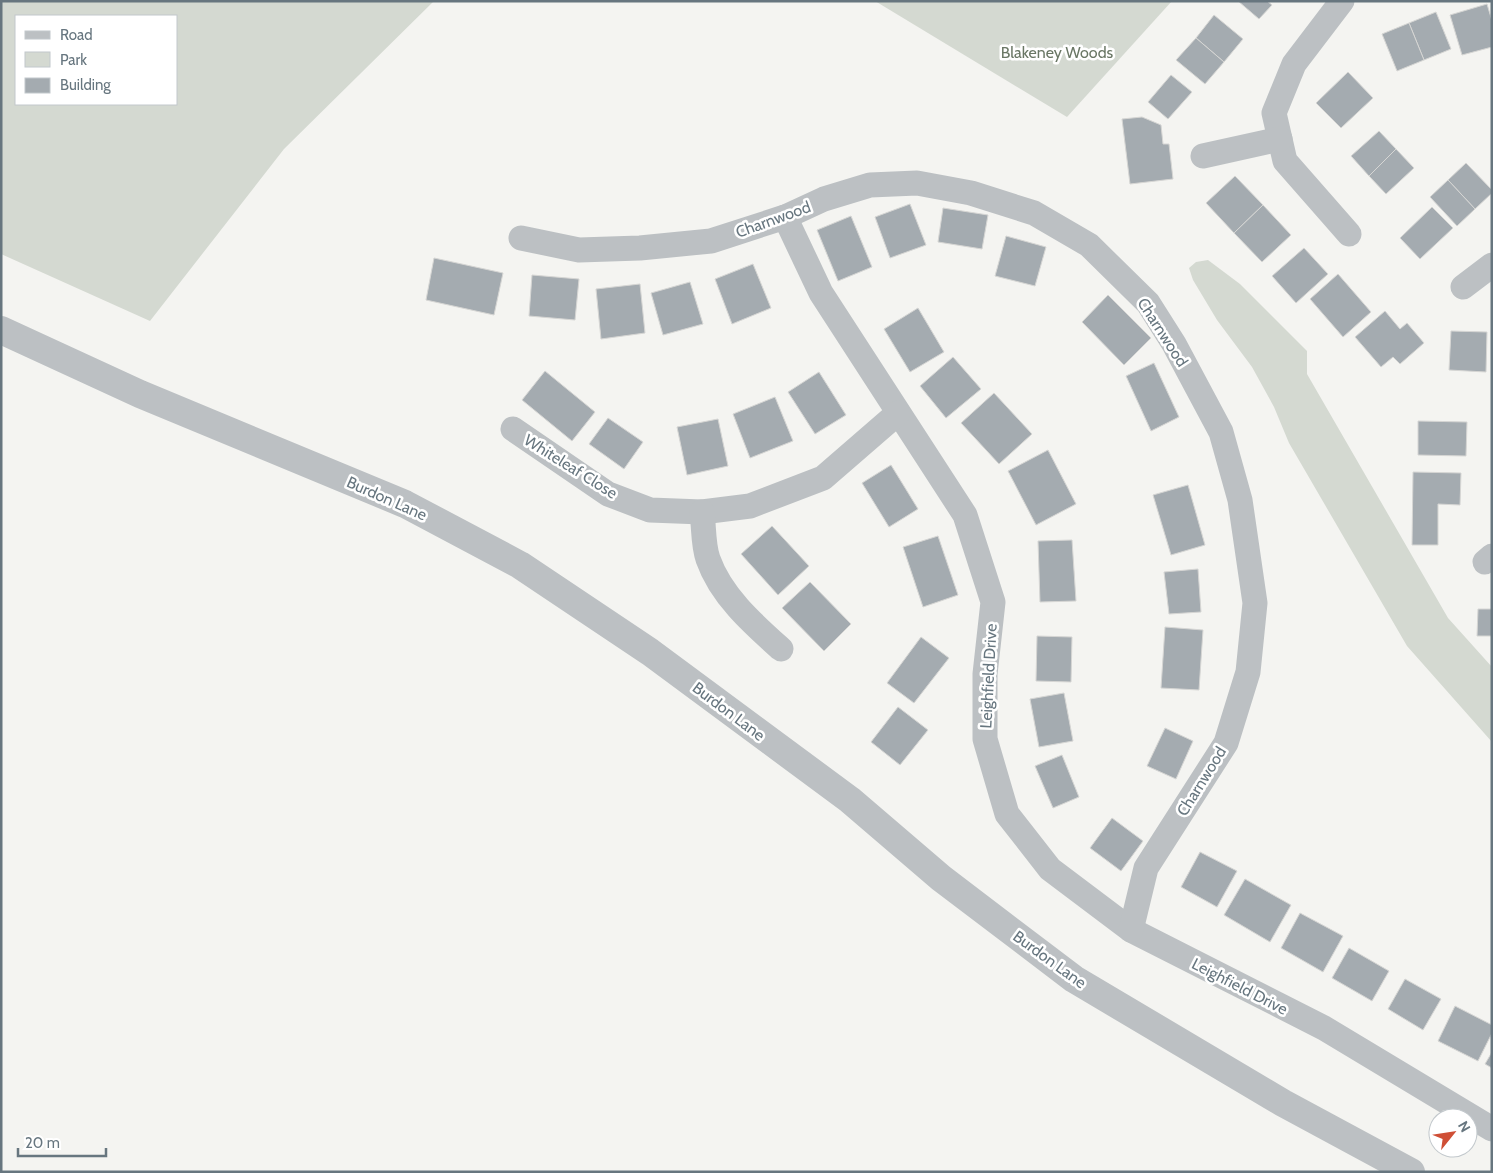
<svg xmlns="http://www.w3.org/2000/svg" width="1493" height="1173" font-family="Cabin,sans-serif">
  <rect width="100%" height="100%" fill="#f4f4f1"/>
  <g fill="#d4d9d1" fill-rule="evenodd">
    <path d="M1,1H434L284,149L150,321L1,254ZM16,16H176V104H16Z"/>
    <path d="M875,1H1172L1067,117Z"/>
    <path d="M1208,260L1240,284L1307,351V374L1448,618L1492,667V742L1407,646L1289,443L1274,407L1252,367L1217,320L1193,280L1189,268L1196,262Z"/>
  </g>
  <g fill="#a4abb0" stroke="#d6d6d4">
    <path d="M1238,1H1267L1272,5L1259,19Z"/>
    <path d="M1487,4L1492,21V47L1462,55L1450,15Z"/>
    <path d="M1436,12L1451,49L1424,60L1409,23Z"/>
    <path d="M1214,15L1243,39L1224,62L1196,38Z"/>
    <path d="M1409,23L1424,60L1397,71L1382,34Z"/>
    <path d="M1196,38L1224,62L1205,84L1176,60Z"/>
    <path d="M1348,72L1373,98L1341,128L1316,103Z"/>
    <path d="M1171,75L1192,92L1168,119L1148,102Z"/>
    <path d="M1142,117L1161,125L1163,144H1169L1173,179L1130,184L1122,119Z"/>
    <path d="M1379,131L1396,149L1369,176L1351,156Z"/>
    <path d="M1396,149L1414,168L1386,194L1369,176Z"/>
    <path d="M1466,163L1492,190V193L1475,209L1448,180Z"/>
    <path d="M1235,176L1263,205L1234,233L1206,203Z"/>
    <path d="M1448,180L1475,209L1457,226L1430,197Z"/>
    <path d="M910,204L926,245L890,258L875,217Z"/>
    <path d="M1263,205L1291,235L1262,262L1234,233Z"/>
    <path d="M1432,207L1453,228L1420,259L1400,238Z"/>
    <path d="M943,208L988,215L982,249L938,242Z"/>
    <path d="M851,216L872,267L838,281L817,230Z"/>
    <path d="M1006,236L1046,247L1035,286L995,276Z"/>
    <path d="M1304,248L1328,274L1296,303L1272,276Z"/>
    <path d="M434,258L503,273L494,315L426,300Z"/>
    <path d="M753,264L771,308L732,324L715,279Z"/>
    <path d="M1338,274L1371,312L1343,337L1310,299Z"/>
    <path d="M532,275L579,279L575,320L529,316Z"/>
    <path d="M690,282L703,324L663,335L651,293Z"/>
    <path d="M640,284L645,333L601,339L596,289Z"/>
    <path d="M1108,295L1151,338L1124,365L1082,322Z"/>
    <path d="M918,308L944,352L910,372L884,329Z"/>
    <path d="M1385,311L1400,329L1407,323L1424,343L1400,364L1393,357L1381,367L1355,337Z"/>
    <path d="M1451,331L1487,332L1486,372L1449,370Z"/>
    <path d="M953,357L981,389L946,418L920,386Z"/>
    <path d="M1154,363L1179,417L1151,431L1126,376Z"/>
    <path d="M545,371L595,412L572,441L522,400Z"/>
    <path d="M819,372L846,415L815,434L788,392Z"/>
    <path d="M994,393L1032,434L999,464L961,423Z"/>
    <path d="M775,397L793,441L750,458L733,414Z"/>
    <path d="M608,418L643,442L624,469L589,444Z"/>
    <path d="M718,419L728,466L687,475L677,427Z"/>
    <path d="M1418,421L1467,422L1466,456L1418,455Z"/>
    <path d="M1048,450L1076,504L1036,525L1008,471Z"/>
    <path d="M891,465L918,509L889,527L862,483Z"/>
    <path d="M1413,472L1461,473L1460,505L1438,504V545H1412Z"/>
    <path d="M1188,485L1205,545L1171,555L1153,495Z"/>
    <path d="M772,526L809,566L778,595L741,554Z"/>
    <path d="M938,536L958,595L923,607L903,547Z"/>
    <path d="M1072,540L1076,601L1040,602L1038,541Z"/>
    <path d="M1198,569L1201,612L1169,614L1164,572Z"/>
    <path d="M810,582L851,624L824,651L782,608Z"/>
    <path d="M1478,609H1492V636H1477Z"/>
    <path d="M1165,627L1203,630L1199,690L1161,688Z"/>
    <path d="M1037,636L1072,637L1071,682L1036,681Z"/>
    <path d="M921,637L949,658L914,703L887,683Z"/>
    <path d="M1064,693L1073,741L1039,747L1030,699Z"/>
    <path d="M898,707L928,730L900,765L871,742Z"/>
    <path d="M1165,728L1193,741L1176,779L1147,766Z"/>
    <path d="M1062,755L1079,797L1053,808L1035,766Z"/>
    <path d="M1112,818L1143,841L1121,871L1090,848Z"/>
    <path d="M1200,852L1237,871L1217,907L1181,887Z"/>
    <path d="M1245,879L1291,905L1270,942L1224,915Z"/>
    <path d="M1300,913L1343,936L1323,972L1281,948Z"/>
    <path d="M1349,948L1389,971L1372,1001L1332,978Z"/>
    <path d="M1405,979L1441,999L1423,1030L1388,1009Z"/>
    <path d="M1455,1006L1492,1025V1033L1478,1061L1438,1041Z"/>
    <path d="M1492,1052V1068L1485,1064Z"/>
  </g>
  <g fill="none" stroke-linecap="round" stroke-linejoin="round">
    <g stroke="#bcc0c3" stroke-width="25">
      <path d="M1342,1L1294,64L1274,113L1285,161L1349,234"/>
      <path d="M1203,156L1280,139"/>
      <path d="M785,217L821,293L965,515L993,602L985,674V739L1007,814L1050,869L1131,930L1324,1028L1492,1129"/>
      <path d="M521,238L579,250L640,248L711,241L785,217L824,199L870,185L917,183L971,193L1034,213L1089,245L1148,303L1174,344L1221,432L1240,500L1255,603L1248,672L1226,743L1146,868L1131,930"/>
      <path d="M1463,287L1492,265"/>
      <path d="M513,429L608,494L650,510L702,512L750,506L823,478L898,413"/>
      <path d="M702,512C704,527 703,545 708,559C721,596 753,624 781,649"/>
      <path d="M1485,562L1492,556"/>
    </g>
    <path stroke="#bcc0c3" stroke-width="28" d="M1,330L140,394L405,504L520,565L650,652L850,800L941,878L1074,979L1283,1103L1411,1172"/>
  </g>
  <g text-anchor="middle" stroke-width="5" stroke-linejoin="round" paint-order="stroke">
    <g font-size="16" fill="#6a7765" stroke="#fff">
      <text x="1057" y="58">Blakeney Woods</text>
    </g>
    <g font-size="16" fill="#67767f" stroke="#fff">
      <text transform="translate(773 219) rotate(-20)" y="6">Charnwood</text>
      <text transform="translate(1163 332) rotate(57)" y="6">Charnwood</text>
      <text transform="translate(571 466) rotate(32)" y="6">Whiteleaf Close</text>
      <text transform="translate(387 498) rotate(24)" y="6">Burdon Lane</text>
      <text transform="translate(988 676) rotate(-87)" y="6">Leighfield Drive</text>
      <text transform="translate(729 711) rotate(37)" y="6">Burdon Lane</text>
      <text transform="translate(1201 781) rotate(-58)" y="6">Charnwood</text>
      <text transform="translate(1050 959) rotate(36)" y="6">Burdon Lane</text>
      <text transform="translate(1240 986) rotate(27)" y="6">Leighfield Drive</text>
    </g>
  </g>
  <rect width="1493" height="1173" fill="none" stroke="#67767f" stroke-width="5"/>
  <rect x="15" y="15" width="162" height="90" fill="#ffffff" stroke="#c2c8cc"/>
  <rect x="25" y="31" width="25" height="8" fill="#bcc0c3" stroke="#c2c8cc"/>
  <text x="60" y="40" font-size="15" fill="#67767f">Road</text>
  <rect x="25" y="52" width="25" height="15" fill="#d4d9d1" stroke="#c2c8cc"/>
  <text x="60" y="65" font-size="15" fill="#67767f">Park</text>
  <rect x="25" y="78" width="25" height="15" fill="#a4abb0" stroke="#c2c8cc"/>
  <text x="60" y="90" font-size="15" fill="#67767f">Building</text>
  <g transform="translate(1453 1133) rotate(60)"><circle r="24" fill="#ffffff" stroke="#c2c8cc"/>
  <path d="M0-4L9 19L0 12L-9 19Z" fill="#cf4f36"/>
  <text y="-8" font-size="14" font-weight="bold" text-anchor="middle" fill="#67767f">N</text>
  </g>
  <path d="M18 1148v8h88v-8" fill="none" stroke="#67767f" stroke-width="2.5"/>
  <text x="25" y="1148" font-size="15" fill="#67767f" stroke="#ffffff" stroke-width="4" paint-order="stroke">20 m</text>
</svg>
